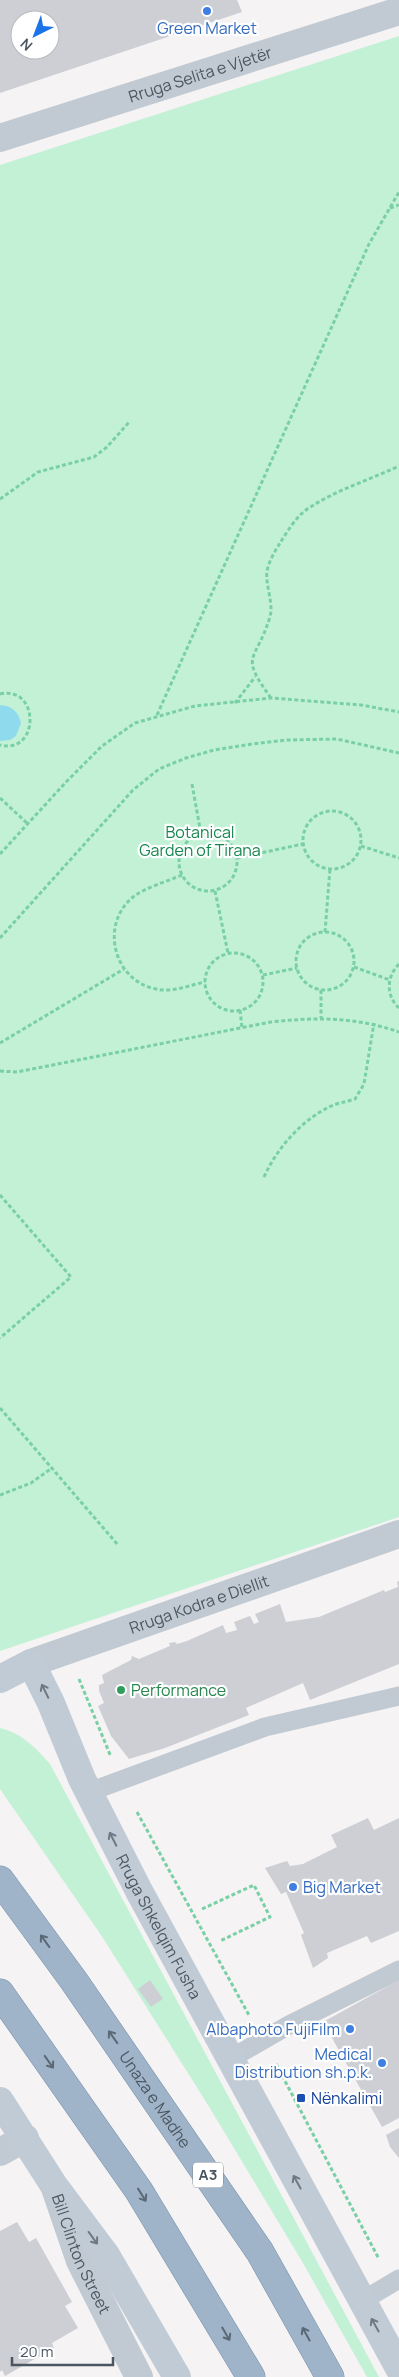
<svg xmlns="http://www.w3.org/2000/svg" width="399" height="2377" font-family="Manrope,sans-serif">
  <rect width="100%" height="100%" fill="#f5f3f3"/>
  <g fill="#c3f1d5">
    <path d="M399,36V1517L0,1651V165Z"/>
    <path d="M0,1728C23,1734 35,1747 50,1764L379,2377H367L303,2263L208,2105L103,1938L0,1789Z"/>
  </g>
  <path fill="#90daee" d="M0,705C12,706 18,711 21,723L16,736L10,740L0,741Z"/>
  <g fill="#cdcfd5" fill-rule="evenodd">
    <path d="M0,0H237L242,12L0,93ZM20,20H50V50H20Z"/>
    <path d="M399,1581V1664L310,1700L303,1683L246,1708L249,1715L165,1748L129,1759L111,1736L98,1706L104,1703L99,1691V1685L104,1683L102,1675L131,1660L132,1656L139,1659L170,1646L169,1643L175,1642L177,1644L187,1641L223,1625L226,1633L237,1630L234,1622L250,1616L254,1624L259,1622L255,1614L280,1604L286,1622L319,1617L384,1590L385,1592L398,1587L397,1582Z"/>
    <path d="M368,1818L374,1830L399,1818V1931L371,1943L367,1936L327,1953L328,1958L313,1968L301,1935L304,1933L286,1892L281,1894L265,1868L287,1861L290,1866L303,1864L337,1847L331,1835Z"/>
    <path d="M150,1980L163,1999L151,2007L138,1989Z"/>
    <path d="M399,1980V2118L382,2127L323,2022Z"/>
    <path d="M399,2128V2158L390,2147L386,2135Z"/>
    <path d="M17,2222L29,2242L36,2238L72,2302L65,2306L78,2328L52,2343L54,2348L5,2376L2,2370L0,2372V2231Z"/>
  </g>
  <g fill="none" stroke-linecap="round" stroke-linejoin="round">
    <defs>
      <g id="trunk">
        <path id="s5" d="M0,1880L74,1981L260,2252L330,2377"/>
        <path d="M0,1993L139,2191L251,2377"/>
      </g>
    </defs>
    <use href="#trunk" stroke="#7690ad" stroke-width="29"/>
    <g stroke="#7ad0a6" stroke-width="3" stroke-dasharray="4 2.5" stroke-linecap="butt">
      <path d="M390,208L399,205"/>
      <path d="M0,499L38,472L94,457L107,447L130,421"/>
      <path d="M0,694C40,685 40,755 0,745"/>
      <path d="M271,698C239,654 255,663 269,620C275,604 265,587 267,571C269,561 275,551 280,543C287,532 297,515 309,508C336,490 369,480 399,466"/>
      <path d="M235,703L255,677"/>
      <path d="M157,715L369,244L399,192"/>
      <path d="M192,784L201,834"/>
      <path d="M0,798L28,824"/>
      <circle cx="332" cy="840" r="29"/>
      <circle cx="208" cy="862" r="29"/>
      <path d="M361,846L399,858"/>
      <path d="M0,854L67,781L102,746L135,723L195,706L271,698L361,705L399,712"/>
      <path d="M237,858L303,844"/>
      <path d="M182,875C166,882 146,887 133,897C99,925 114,981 156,989C173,993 189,985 205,982"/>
      <path d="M215,891L228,953"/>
      <circle cx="325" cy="961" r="29"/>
      <path d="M325,932L330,869"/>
      <path d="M0,938L133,790L159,769L186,758L214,750L252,744L287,740L337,739L399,753"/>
      <circle cx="234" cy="982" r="29"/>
      <path d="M399,964C386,977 386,996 399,1008"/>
      <path d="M354,967L390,980"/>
      <path d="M263,975L297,968"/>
      <path d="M321,990V1018"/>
      <path d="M240,1010L242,1028"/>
      <path d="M0,1043L124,969"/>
      <path d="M0,1071L17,1072L271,1022C316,1017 356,1017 399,1032"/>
      <path d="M264,1177C277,1148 301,1121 329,1107C337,1103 346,1102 355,1099L364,1084L374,1023"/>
      <path d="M0,1195L71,1277L0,1338"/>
      <path d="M0,1408L118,1545"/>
      <path d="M0,1495L31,1483L52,1468"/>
      <path d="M79,1679L111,1757"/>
      <path d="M137,1812L250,2017"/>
      <path d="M202,1909L254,1885L270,1917L220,1941"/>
      <path d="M276,2064L379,2259"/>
    </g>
    <g stroke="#c1cad2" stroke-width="19">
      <path d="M89,1792L265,1727L399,1696"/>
      <path d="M230,2059L289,2025L399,1970"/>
      <path d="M362,2301L399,2279"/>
    </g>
    <path stroke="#c1cad2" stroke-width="28" id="s1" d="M31,1663L399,1534"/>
    <g stroke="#c1cad2" stroke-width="28">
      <path id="s2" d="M0,138L399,11"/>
      <path d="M0,2152L25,2138"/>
      <path id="s3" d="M55,2188L80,2261L139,2377"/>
    </g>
    <g stroke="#c1cbd6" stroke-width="28">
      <path id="s4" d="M0,1679L31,1663L51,1703L82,1779L139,1891L399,2368"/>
      <path d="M0,2101L53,2184L106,2255L177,2377"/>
    </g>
    <use href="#trunk" stroke="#9fb4c9" stroke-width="28"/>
  </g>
  <defs><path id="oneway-shaft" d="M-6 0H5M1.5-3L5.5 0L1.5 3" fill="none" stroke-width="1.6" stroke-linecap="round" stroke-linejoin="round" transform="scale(1.25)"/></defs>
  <g stroke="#6e7984">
    <use href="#oneway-shaft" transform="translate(45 1691) rotate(-116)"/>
    <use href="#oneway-shaft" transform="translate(113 1839) rotate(-117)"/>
    <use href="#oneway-shaft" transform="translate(297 2182) rotate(-119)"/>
    <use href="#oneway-shaft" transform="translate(93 2238) rotate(54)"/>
    <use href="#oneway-shaft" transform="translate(375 2325) rotate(-119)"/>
  </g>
  <g stroke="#5b6976">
    <use href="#oneway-shaft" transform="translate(45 1941) rotate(-126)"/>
    <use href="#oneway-shaft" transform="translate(113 2037) rotate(-125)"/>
    <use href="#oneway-shaft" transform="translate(49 2062) rotate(55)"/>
    <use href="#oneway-shaft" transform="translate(142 2195) rotate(58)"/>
    <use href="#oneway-shaft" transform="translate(226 2334) rotate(60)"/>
    <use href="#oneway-shaft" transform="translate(306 2334) rotate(-119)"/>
  </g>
  <g fill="#3f7fe0" stroke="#fff" stroke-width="2">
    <circle cx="207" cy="11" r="5"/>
    <circle cx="293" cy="1887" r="5"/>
    <circle cx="350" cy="2029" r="5"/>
    <circle cx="382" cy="2063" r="5"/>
  </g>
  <circle fill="#2e9e5b" stroke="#fff" stroke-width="2" cx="121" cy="1690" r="5"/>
  <rect fill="#1a4fb4" stroke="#fff" stroke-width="2" x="296" y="2093" width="10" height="10" rx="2.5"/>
  <g text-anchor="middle" stroke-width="4.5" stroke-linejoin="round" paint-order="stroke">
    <rect fill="#fff" stroke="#808990" stroke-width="1" x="193" y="2162.5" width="30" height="25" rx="4"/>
    <g font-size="15" font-weight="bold" fill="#4a5661">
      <text x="208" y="2180">A3</text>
    </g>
    <g font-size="16" fill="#366cbe" stroke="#fff" text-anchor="end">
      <text x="207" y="34" text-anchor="middle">Green Market</text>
      <text x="303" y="1893" text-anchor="start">Big Market</text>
      <text x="340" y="2035">Albaphoto FujiFilm</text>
      <text x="372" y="2060">Medical<tspan x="372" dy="18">Distribution sh.p.k.</tspan></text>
    </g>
    <g font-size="16" fill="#4a5661" stroke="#fff">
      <text dy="6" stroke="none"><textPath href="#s2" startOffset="210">Rruga Selita e Vjetër</textPath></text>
      <text dy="6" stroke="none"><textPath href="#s1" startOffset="178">Rruga Kodra e Diellit</textPath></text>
      <text dy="6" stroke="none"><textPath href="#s4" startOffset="328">Rruga Shkelqim Fusha</textPath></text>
      <text dy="6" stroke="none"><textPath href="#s5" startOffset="269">Unaza e Madhe</textPath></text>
      <text dy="6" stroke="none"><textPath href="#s3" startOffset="71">Bill Clinton Street</textPath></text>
    </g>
    <g font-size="16" fill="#17864f" stroke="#fff">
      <text x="200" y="838">Botanical<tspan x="200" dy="18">Garden of Tirana</tspan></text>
    </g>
    <g font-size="16" fill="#27864d" stroke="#fff" text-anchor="start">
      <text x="131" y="1696">Performance</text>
    </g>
    <g font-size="16" fill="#164399" stroke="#fff" text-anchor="start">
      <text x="311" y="2104">Nënkalimi</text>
    </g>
  </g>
  <g transform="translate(35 35) rotate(222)"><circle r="24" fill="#ffffff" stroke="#b7bbc0"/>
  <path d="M0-4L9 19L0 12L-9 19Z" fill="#1a73e8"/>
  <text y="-8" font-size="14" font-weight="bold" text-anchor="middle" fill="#4a5661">N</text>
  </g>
  <path d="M12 2357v8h101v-8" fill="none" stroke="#4a5661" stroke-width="2.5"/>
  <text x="20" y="2357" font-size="15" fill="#4a5661" stroke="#ffffff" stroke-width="4" paint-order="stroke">20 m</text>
</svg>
